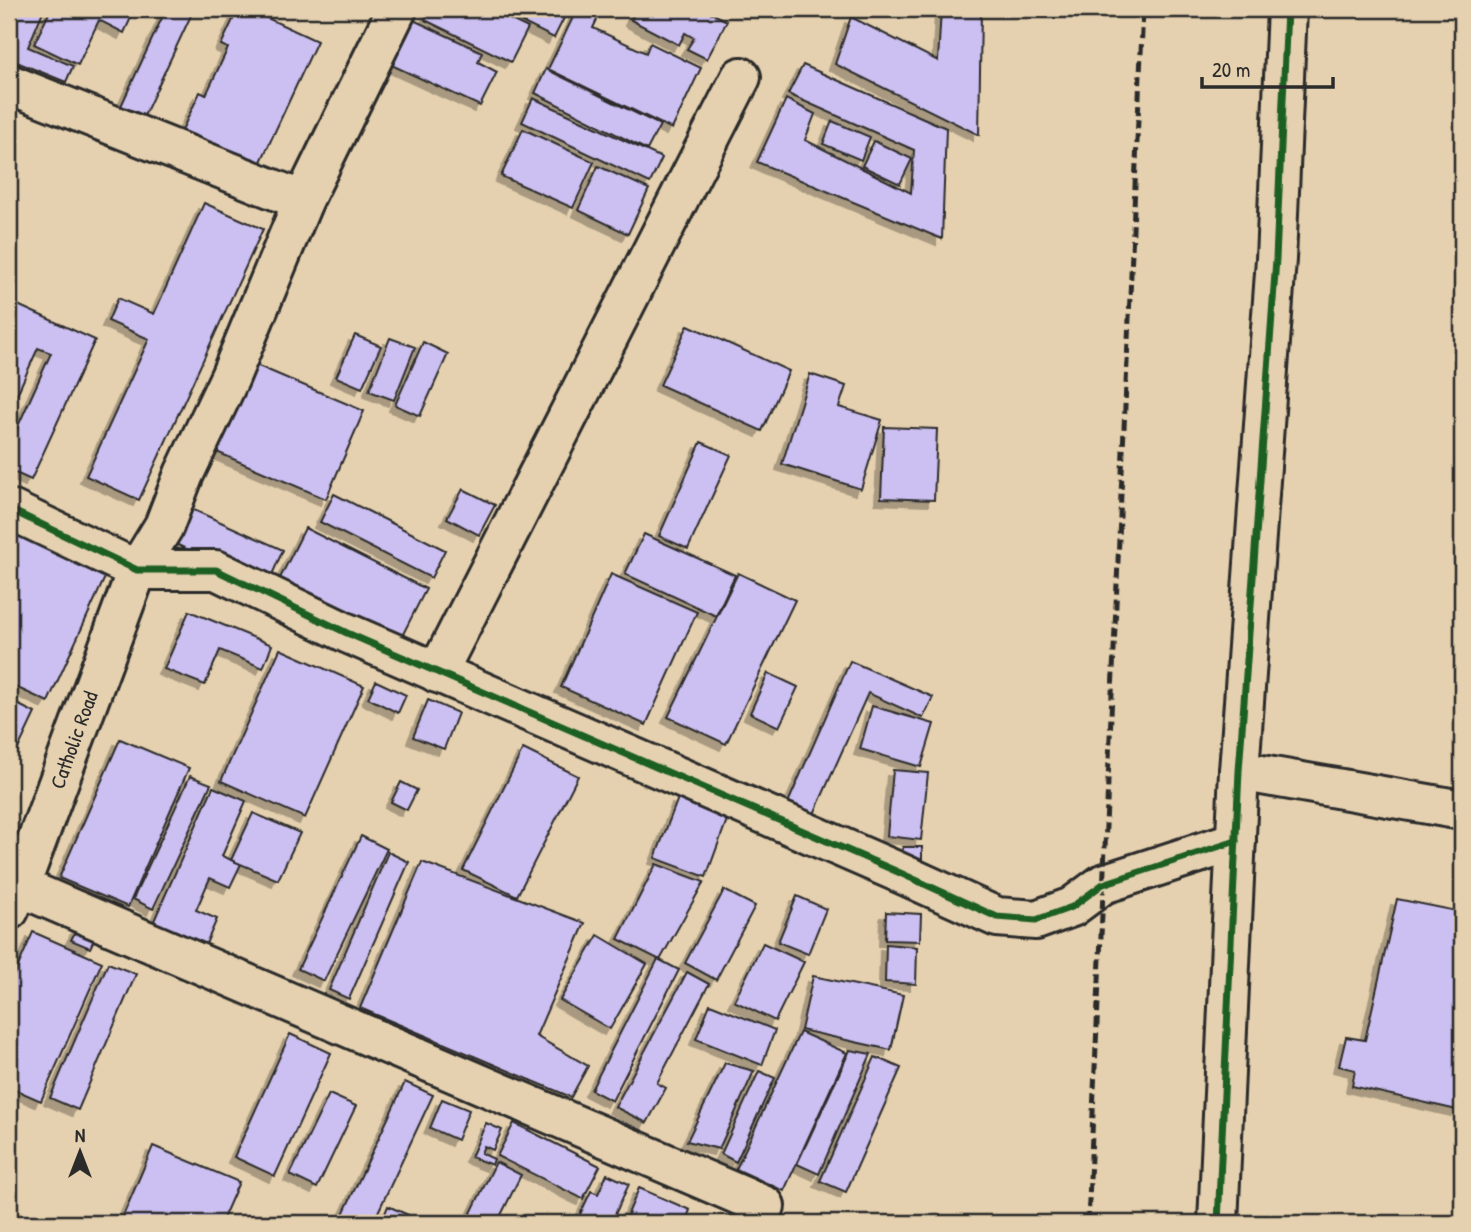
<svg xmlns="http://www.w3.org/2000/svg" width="1471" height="1232" font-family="'Patrick Hand',sans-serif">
  <defs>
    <filter id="shadow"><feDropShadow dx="-6" dy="6" stdDeviation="0" flood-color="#0004"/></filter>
  </defs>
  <rect width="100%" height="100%" fill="#e5d1af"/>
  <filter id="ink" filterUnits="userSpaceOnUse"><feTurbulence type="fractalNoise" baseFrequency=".0143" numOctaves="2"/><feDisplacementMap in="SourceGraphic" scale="14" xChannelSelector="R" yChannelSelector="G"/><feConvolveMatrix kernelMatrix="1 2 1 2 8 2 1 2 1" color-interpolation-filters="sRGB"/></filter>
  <g filter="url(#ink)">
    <g fill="#ccbff1" stroke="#2b2b2b" stroke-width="2" filter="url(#shadow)">
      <path d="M14,9H44L28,47L73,66L66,82L9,59V21Z"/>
      <path d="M51,9H135L124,33L99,20L78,65L34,44Z"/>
      <path d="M166,9H194L144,116L121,106Z"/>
      <path d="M238,9H248L317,41L259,166L182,130L200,92L206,95L228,48L221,45Z"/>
      <path d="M431,9H488L528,28L511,62L425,20Z"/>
      <path d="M495,9H556L566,14L554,38Z"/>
      <path d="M577,9H602L593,28L646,53L650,43L701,68L672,129L548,69Z"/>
      <path d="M636,9H704L727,21L707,59L687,49L694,38L685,33L679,45L631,20Z"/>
      <path d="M941,9H981L979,135L835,64L851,17L938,61Z"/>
      <path d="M407,17L482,52L478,62L497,72L480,106L385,62Z"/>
      <path d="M803,65L946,128L942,239L757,162L786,99L815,114L805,140L911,193L914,150L788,94Z"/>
      <path d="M546,69L660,125L647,150L535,93Z"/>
      <path d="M533,98L662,158L650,183L522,122Z"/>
      <path d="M832,121L870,137L861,160L823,144Z"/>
      <path d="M523,129L594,162L573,208L501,176Z"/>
      <path d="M874,141L912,159L900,184L862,166Z"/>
      <path d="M598,166L649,189L628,234L578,210Z"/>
      <path d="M204,203L263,229L139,500L86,476L149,339L108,321L118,298L154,314Z"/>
      <path d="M9,301L95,340L31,480L9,470V446L51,353L38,348L9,412Z"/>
      <path d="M688,325L789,371L762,431L660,385Z"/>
      <path d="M355,335L381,346L362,388L336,377Z"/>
      <path d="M390,338L415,347L394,400L369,391Z"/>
      <path d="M423,342L448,354L420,416L395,405Z"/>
      <path d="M249,362L364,411L326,499L212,450Z"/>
      <path d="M810,374L846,386L839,407L882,420L861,489L782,464Z"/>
      <path d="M884,427L937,429L934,500L881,498Z"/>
      <path d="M701,442L731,455L688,549L659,536Z"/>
      <path d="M463,489L495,505L479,535L447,518Z"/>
      <path d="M334,494L445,550L431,578L320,522Z"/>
      <path d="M185,506L283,550L267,586L169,541Z"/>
      <path d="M305,528L426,589L400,640L279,580Z"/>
      <path d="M13,531L107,573L48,702L9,684V540Z"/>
      <path d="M644,534L735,575L716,616L625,574Z"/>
      <path d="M738,573L795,600L726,744L668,717Z"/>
      <path d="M611,574L697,612L646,725L561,687Z"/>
      <path d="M189,611L272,645L263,668L220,650L205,685L164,669Z"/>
      <path d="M280,649L364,686L305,818L221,781Z"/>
      <path d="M850,661L933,697L923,718L868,693L810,823L784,812Z"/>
      <path d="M768,673L798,687L779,727L750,713Z"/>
      <path d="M376,681L406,695L398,713L368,698Z"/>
      <path d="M9,700L35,713L9,768Z"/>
      <path d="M428,700L458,713L444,749L413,737Z"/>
      <path d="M872,706L934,724L921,767L860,749Z"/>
      <path d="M120,739L189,768L128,907L59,878Z"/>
      <path d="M523,749L578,776L517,896L463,870Z"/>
      <path d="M893,770L928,773L921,840L887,836Z"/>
      <path d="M190,776L211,784L153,909L133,899Z"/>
      <path d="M401,782L417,790L407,810L391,802Z"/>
      <path d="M213,787L246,801L222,856L241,864L230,887L210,878L196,910L217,919L205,946L153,923Z"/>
      <path d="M678,798L728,817L706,877L655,858Z"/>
      <path d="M253,813L300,833L278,880L231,860Z"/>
      <path d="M361,836L387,849L324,981L298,969Z"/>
      <path d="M903,847H922V871H902Z"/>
      <path d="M388,852L409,862L349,999L329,990Z"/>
      <path d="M422,862L585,923L536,1036L588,1066L571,1097L360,1008Z"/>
      <path d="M656,864L704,882L660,960L618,939Z"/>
      <path d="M724,890L755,906L716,980L685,963Z"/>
      <path d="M797,896L826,909L808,954L778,942Z"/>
      <path d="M1397,899L1462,912V1086L1457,1110L1352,1086L1355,1070L1339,1066L1346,1037L1365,1040Z"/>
      <path d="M886,912L921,914L920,941L885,940Z"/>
      <path d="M81,920L100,927L90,948L71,940Z"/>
      <path d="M33,932L102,962L41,1101L9,1087V987Z"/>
      <path d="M598,935L647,964L610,1029L560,1000Z"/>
      <path d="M763,943L804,962L775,1021L734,1001Z"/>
      <path d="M886,944L917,947L916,984L885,982Z"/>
      <path d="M658,959L679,970L612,1101L591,1090Z"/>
      <path d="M108,963L136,974L78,1110L50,1098Z"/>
      <path d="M687,972L709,984L657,1083L666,1088L647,1123L615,1107Z"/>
      <path d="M813,976L903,995L891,1050L801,1030Z"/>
      <path d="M710,1004L775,1030L762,1065L696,1039Z"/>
      <path d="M800,1032L847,1053L784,1191L736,1169Z"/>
      <path d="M290,1034L331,1053L275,1176L234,1157Z"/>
      <path d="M850,1050L871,1054L819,1174L797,1164Z"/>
      <path d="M875,1057L901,1068L846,1192L820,1181Z"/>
      <path d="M725,1063L754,1071L719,1149L687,1141Z"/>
      <path d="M759,1071L775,1078L736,1162L721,1154Z"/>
      <path d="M405,1082L433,1095L373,1223H362L343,1214Z"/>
      <path d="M329,1094L356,1106L317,1188L290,1175Z"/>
      <path d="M442,1099L469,1110L457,1140L430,1128Z"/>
      <path d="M486,1123L502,1130L493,1150L484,1146L481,1153L494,1159L492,1165L471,1157Z"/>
      <path d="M514,1123L600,1166L583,1199L497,1156Z"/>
      <path d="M153,1146L239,1182L221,1223H120Z"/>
      <path d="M496,1162L521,1175L497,1223H466Z"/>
      <path d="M607,1174L629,1184L611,1223H576L591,1191L598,1194Z"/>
      <path d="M639,1188L690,1210L685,1223H624Z"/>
      <path d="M388,1206L426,1223H381Z"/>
    </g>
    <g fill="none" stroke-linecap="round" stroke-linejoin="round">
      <defs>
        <g id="street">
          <path d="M9,84L303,201"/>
          <path d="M9,509L137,570H216L347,633L898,872L997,917L1036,920L1072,907L1103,884L1236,841"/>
          <path d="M437,673L741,77"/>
          <path d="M1239,771L1462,810"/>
          <path d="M9,882L765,1206"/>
          <path d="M9,910L20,886L137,570L164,526L184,474L230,377L303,201L397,9"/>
          <path d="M1218,1223L1239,771L1276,259L1287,9"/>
        </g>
      </defs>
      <use href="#street" stroke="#2b2b2b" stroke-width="44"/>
      <use href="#street" stroke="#e5d1af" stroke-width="38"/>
      <path stroke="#2b2b2b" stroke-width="5" stroke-dasharray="10 5" stroke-linecap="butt" d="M1088,1223L1143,9"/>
      <defs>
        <g id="cycleway">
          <path d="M9,509L137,570H216L347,633L898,872L997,917L1036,920L1072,907L1103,884L1236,841"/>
          <path d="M1218,1223L1239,771L1276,259L1287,9"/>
        </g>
      </defs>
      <use href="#cycleway" stroke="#e5d1af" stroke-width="11"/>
      <use href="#cycleway" stroke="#1b5e20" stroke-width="7"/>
    </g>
  </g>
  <g text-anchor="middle" stroke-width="5" stroke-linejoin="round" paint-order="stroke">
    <g font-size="21" fill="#2b2b2b" stroke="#e5d1af">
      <text transform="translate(74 740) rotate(-70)" y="7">Catholic Road</text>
    </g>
  </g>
  <rect width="1471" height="1232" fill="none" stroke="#e5d1af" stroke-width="35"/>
  <rect x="18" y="18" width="1436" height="1197" fill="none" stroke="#2b2b2b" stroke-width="2.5" filter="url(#ink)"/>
  <g transform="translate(80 1152)" stroke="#e5d1af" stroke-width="5" paint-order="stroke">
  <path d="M0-5L12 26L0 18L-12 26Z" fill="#2b2b2b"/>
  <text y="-10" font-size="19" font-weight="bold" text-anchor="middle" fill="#2b2b2b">N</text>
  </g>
  <path d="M1202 77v10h131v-10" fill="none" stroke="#2b2b2b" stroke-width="3.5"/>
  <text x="1212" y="77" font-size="21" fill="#2b2b2b" stroke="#e5d1af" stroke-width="5" paint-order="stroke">20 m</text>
</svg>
